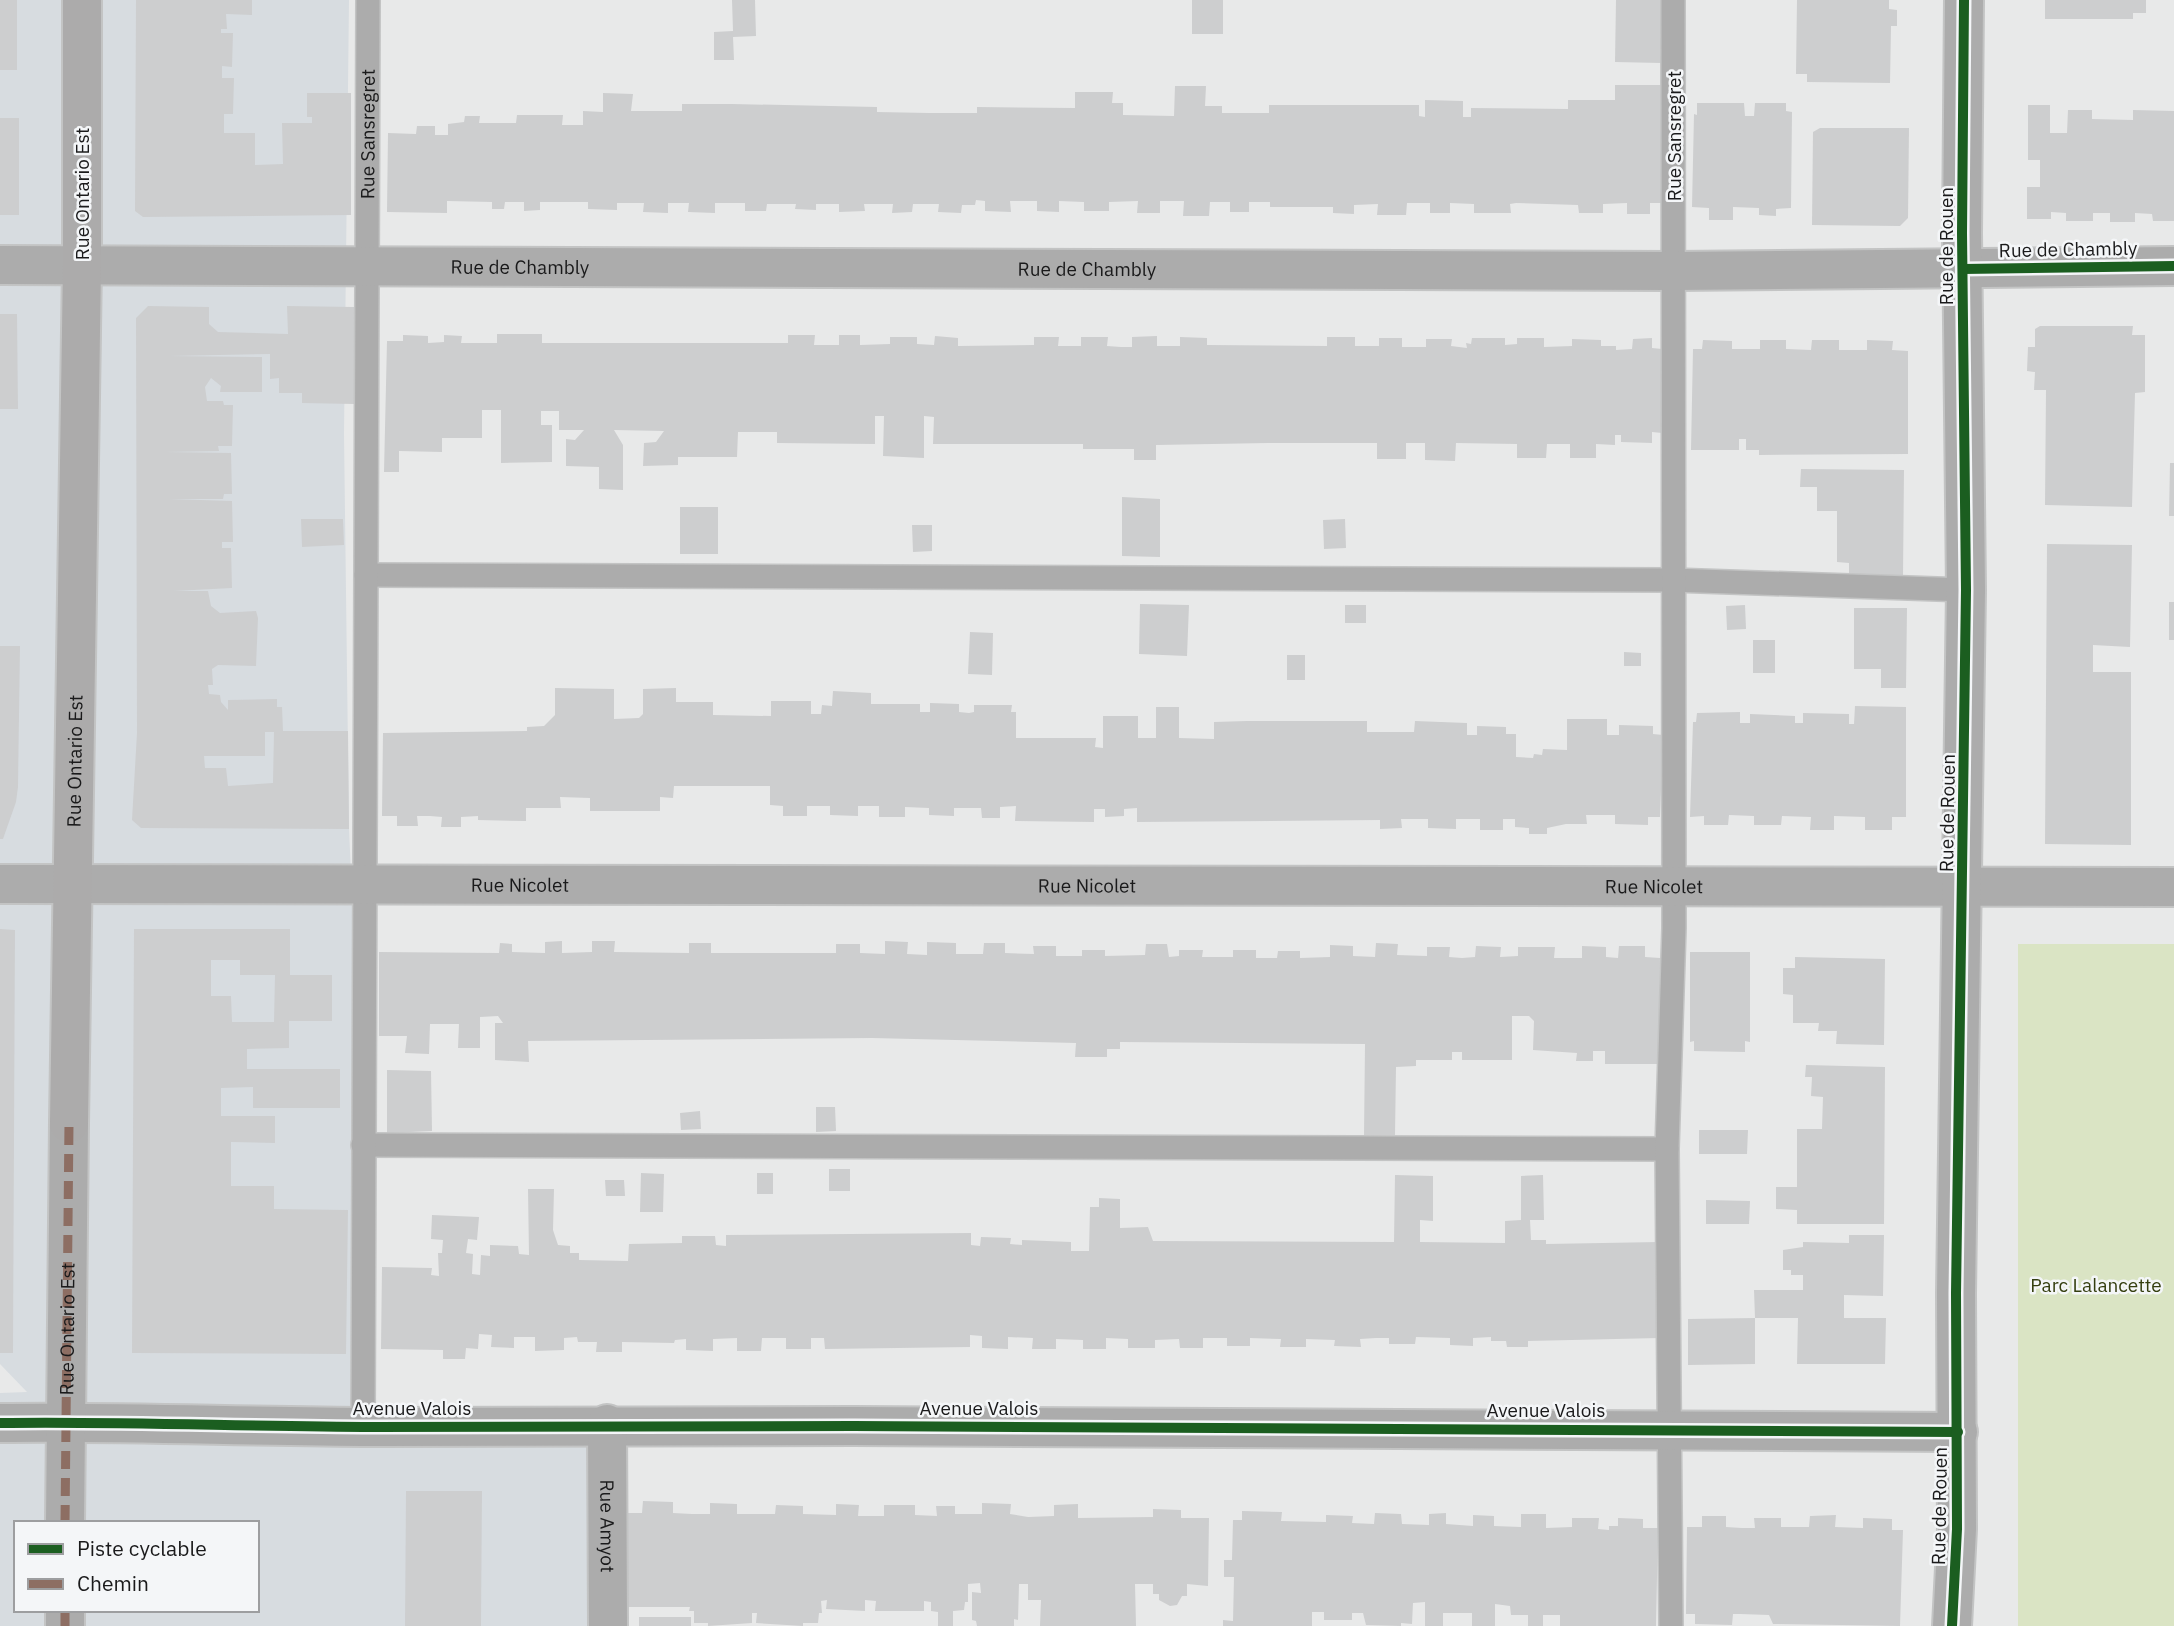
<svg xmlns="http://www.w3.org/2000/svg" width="2174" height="1626" font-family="'IBM Plex Sans',sans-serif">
  <rect width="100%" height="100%" fill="#e8e9e9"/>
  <path fill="#d7dce0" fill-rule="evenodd" d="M0,0H349L344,434L349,829L363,1145V1426L604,1411L597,1626H0V1393L27,1392L0,1364ZM16,1523H257V1610H16Z"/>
  <rect fill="#dae4c4" x="2018" y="944" width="156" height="682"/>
  <g fill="#cdcecf" fill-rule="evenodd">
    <rect x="0" y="0" width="17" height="70"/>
    <path d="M136,0H252V15L226,14L227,29H221V33H233L232,67L222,66V78H234L233,114H224V133H255V165L283,164L282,123H312V117H307V93H351V215L143,217L135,211Z"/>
    <path d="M732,0H755L756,36L733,37L734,60H714V32L733,31Z"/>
    <rect x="1192" y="0" width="31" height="34"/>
    <path d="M1616,0H1661V63L1615,62Z"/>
    <path d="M1797,0H1889V9L1897,10V26H1891L1890,83L1807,82V74H1796Z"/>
    <path d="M2045,0H2146V13H2133V19H2045Z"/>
    <path d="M1615,85H1663V203H1650V214H1627V203L1603,204V213H1579L1578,205L1516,203L1510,204L1511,213H1474V204L1450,203V213H1430V203H1407L1406,215H1377L1378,204L1354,205V214L1333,213V207H1270V202H1249V212H1230V202H1210L1209,216H1183L1184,201H1160V213H1137L1138,201L1109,202V211H1084V202L1059,201V212L1037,211V201H1010L1011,212L985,211V201L976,200L975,205H962L961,213L938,212L939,204H913L912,212L892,213L893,204H864L865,211L839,212V204H816V210L795,209L796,204H767L766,211H745V203H715V213L688,212L689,203H668V213L643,212L644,203H617V210L588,209V202H540V210L524,211V202H505L504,209H492V202L447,201V213L387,212L388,133L416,134L417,126H435V135H448V124L464,122L465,116H480L479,123H516L517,115H563L562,125H583V111L603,112V93L633,94L631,111H682V104H732L877,107V112L929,113H977V107L1075,108V92H1113L1112,103H1123V115L1174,116L1175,86H1206L1205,106H1222V113H1269V105H1419V116L1425,117V100L1463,101V117H1471V108L1568,109V100H1615Z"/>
    <path d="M1697,103H1744L1745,116H1754L1755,103H1786V111L1792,112L1791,208L1776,209V216L1759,215V208L1733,207V220H1709V208L1692,207L1694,114L1697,115Z"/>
    <path d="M2028,105H2050V133H2067L2068,110H2092V119L2133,120V110L2174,111V221H2153L2152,214L2135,213V222H2110V213H2093V221H2066V213L2051,212V219H2027V187H2040V160H2028Z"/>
    <rect x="0" y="118" width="19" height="97"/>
    <path d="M1820,128H1909L1908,218L1900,226L1812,225L1813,132Z"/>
    <path d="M148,306L209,307V324L218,332L288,334L287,306L354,307V404L302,403V393H279V378L270,379V354L170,356L262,357V392H220L221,386L211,378L205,387L207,401H223L224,405H233L232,446H218L219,451L166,452L231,453L232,494H224L223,499H169L232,501L233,542H222V548H231L232,588L174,591H208L211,606L220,613L256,611L258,618L256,666L218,665L212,669L213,685H208L209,694L220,695L221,702L228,710V700L277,699V707H282L283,731H348L349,829L141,828L132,820L137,733L136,318ZM265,732H274L273,783L228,786L226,768H205L204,756H265Z"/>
    <path d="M0,314H17L18,409H0Z"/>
    <path d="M2040,326H2133L2132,335H2145V392L2135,393L2132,507L2045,505L2046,390H2034L2035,372L2027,371L2028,347H2035V329Z"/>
    <path d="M497,334H542V343H788V335H815L814,345H839V335H860V345L890,344V337H917V344L934,345L935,336L958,338V346L1034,345V337H1059L1058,346H1081V337H1108L1107,346L1121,347H1132V337L1157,336V346H1180V337L1207,338V345L1327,346V337H1355V346H1379V338H1402V347H1426V339H1452L1451,346L1467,348L1466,343L1471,344L1472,338H1505V345L1517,344V338H1544V347L1572,346V339L1601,340V346H1616V350L1632,349L1633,339L1652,338V348L1662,349V433L1652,432V443L1621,442V435H1615V445L1596,444V458H1570V444H1547L1546,458H1517V444L1456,443L1455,461L1425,460V443H1406V459H1377V443H1268L1156,445V460H1134V449H1083V444H933L934,417L924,416V458L883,456L884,416H875V444L777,443V432H738L737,457H678V465L643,466L644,443L656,442L664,431L614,430L623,445V490L599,489V467L566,466V439L575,440L584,430H559V411H541V425H552V462L501,463V410H482V438H442V452L399,451V472H384L387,341H403V335L428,336V343L444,342V335L462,336L461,343H497Z"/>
    <path d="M1703,340L1732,341V349H1760V340H1786V349L1811,350L1812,340H1839V350H1867V340L1893,341L1892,350L1908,351V454L1759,455V450H1746V439H1739V450H1691L1693,349H1702Z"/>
    <path d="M2170,463H2174V516H2169Z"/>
    <path d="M1801,469L1904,470L1903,576L1849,575V563L1837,562V511H1817V487H1800Z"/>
    <path d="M1122,497L1160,499V557L1122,556Z"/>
    <rect x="680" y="507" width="38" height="47"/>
    <path d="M301,519H343L344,545L302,547Z"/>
    <path d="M1345,519L1346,548L1324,549L1323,520Z"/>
    <path d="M912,525H932V551L913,552Z"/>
    <path d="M2047,544L2132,545L2130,647L2093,645V672H2131V845L2045,844Z"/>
    <rect x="2169" y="602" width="5" height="38"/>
    <path d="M1140,604L1189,605L1187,656L1139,654Z"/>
    <rect x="1345" y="605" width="21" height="18"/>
    <path d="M1745,605L1746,629L1727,630L1726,606Z"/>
    <path d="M1854,608H1907L1906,688H1881V669H1854Z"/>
    <path d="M970,632L993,633L992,675L968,674Z"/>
    <rect x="1753" y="640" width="22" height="33"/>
    <path d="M0,646H20L18,787L16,802L3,839H0Z"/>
    <path d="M1624,652L1641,653V666H1624Z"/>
    <rect x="1287" y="655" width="18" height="25"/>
    <path d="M555,688L614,689V719L639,718L643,714V689L676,688V702H713V715L771,716V701H811V714H821L822,705L832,706L833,691L871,693V704H920V712H930V703L959,704V712L969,713L974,712V705H1012L1011,712H1016V738H1096L1095,747L1103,748V716H1138V738H1156V707H1179V738L1214,739V722L1247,721H1367V732H1414L1415,721L1467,723V735H1477V726L1506,727V734H1516V757L1533,758L1534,754L1542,755L1543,749L1567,750V719H1607V735H1619V725L1653,726V734L1663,735L1660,817H1648V825L1615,824V815H1586L1587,824H1566L1547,828V834H1529V828L1515,827V819H1503V830H1480V819H1456V829L1428,828V819H1401L1402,828L1380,829V820L1137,822V808L1124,809V816L1105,817V809H1094V822L1015,821L1016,806L1000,807V818H982L981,808H954V816L929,815V808L905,807V817H879V806H858V816L830,815V806H807V816H783V806L770,805V786H674L673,798L660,797V811H590V798L560,797L561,808H526V821L478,820V816L461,817V827H441L442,817L430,816H417L418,826H397V816H382L383,733L527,731V727L544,726L555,715Z"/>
    <path d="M1855,706L1906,707V817H1892V830H1865V817L1834,816V830H1810L1811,817L1782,816L1781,825H1754V816L1729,815L1728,825H1704V816L1690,817L1693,722H1696L1697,713L1740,712V723H1750V714L1795,716V723H1803V713L1849,714V724H1854Z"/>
    <path d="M0,929L15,930L13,1353H0Z"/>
    <path d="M134,929H290V975H332V1021H289V1048L247,1049V1069H340V1108H253V1087L221,1088V1116H275V1143L231,1142V1186H274V1209L348,1210L346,1354L132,1353ZM211,960H240V975H275L274,1022H232L231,996H211Z"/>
    <path d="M562,941V953L592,952V941H615L614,952L689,953V943H711V953H836V944H860V953L885,954V941L908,942L907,954L927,955V942L956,943V954H983L984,943H1005V953L1034,954L1033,946H1056V956H1082V950H1105V956L1145,955L1146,944H1167L1169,957L1179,956V950H1203L1202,957H1233V950H1256V958H1277L1278,951H1300V958L1330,957V945L1353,946V956L1375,957L1376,943L1398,944L1397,955L1427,956V947H1450L1449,957L1462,958L1475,957L1476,946L1501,947L1500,957L1518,956V947H1555L1554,958H1582V946L1606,947V957L1618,958L1619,946H1645V957L1660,958L1659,1064H1605V1051H1593V1061H1576L1577,1053L1533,1050L1534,1021L1529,1016H1512V1060H1462V1052H1452V1060H1416V1066L1396,1067L1395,1135L1364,1136L1365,1044L1120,1042V1049H1107V1057H1075L1076,1043L872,1038L528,1041L529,1062L495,1060V1023H503L498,1016L480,1017V1048H458L459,1024H430L429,1054L405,1053L407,1036H379V952L499,953L500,943L512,944V952L545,953V942Z"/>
    <path d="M1690,952H1750V1042L1745,1041V1052L1694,1051V1041L1690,1042Z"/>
    <path d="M1795,957L1885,959L1884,1045L1836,1044L1837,1031H1818L1819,1023H1793V995L1783,994V968H1795Z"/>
    <path d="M1806,1065L1885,1067L1884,1224H1797V1210L1776,1209V1187H1797V1129H1822L1823,1097L1811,1096L1812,1077H1805Z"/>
    <path d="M387,1070L431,1071L432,1131L387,1133Z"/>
    <path d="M816,1107H835L836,1131L816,1132Z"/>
    <path d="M700,1111L701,1129L681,1130L680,1113Z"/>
    <path d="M1699,1130H1748L1747,1154H1699Z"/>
    <rect x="829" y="1169" width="21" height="22"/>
    <path d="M641,1173L664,1174L663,1212H640Z"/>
    <rect x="757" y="1173" width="16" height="21"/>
    <path d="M1395,1175L1433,1176V1221L1420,1220V1242L1505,1243V1221L1521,1220V1176L1543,1175L1544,1220H1530L1531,1240H1546V1244L1659,1242V1338L1528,1341V1347H1507L1506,1341H1491V1337L1473,1338V1346L1450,1345V1338L1416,1337L1415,1344H1389V1338H1376L1360,1339L1361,1347L1334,1346L1335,1340L1306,1339V1347H1280L1281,1339L1250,1338V1346H1227V1338H1203V1348H1180L1179,1339L1155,1340V1348H1128V1339L1106,1338V1349H1083V1340L1056,1339V1349H1032L1033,1338L1008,1337V1349L982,1348V1336L970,1335V1347L825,1349L824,1338H811V1349H786V1338H762L761,1351H737V1338L713,1339V1351L686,1350V1339L675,1340L674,1343L622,1342V1352H596L597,1342H578L577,1337L564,1338V1350L535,1351V1337H514V1348L491,1347L492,1335L479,1334L478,1349L466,1348L465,1359H443V1350L381,1349L382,1267L432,1268L431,1275L439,1276L438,1253H442L443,1240L431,1239L432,1215L479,1217L477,1240L468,1239L466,1253L473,1254L472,1274L480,1275L481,1255L490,1256V1245L518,1246L519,1254L529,1255L528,1189H554L553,1230L558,1245L570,1246V1253H579V1260L628,1261L629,1244L682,1243V1236H715L716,1245L726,1246V1235L971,1233V1245L980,1246L981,1237L1011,1238L1010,1244L1022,1245V1240L1071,1242V1251H1089L1090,1207H1099V1198L1120,1199V1228L1148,1227L1153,1241L1394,1242Z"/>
    <path d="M605,1180H624L625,1196H606Z"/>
    <path d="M1706,1200L1750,1201L1749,1224H1706Z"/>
    <path d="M1849,1235H1884L1883,1296L1844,1295V1318H1886L1885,1364H1797L1798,1318H1755L1754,1290H1803V1275H1791V1270H1783V1250L1803,1247V1242L1849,1243Z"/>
    <path d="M1755,1318V1364L1688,1365V1319Z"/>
    <path d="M406,1491H482L481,1626H405Z"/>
    <path d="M643,1501L673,1502V1513L692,1514H710V1503L737,1504V1514H775L776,1505L803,1506V1514L836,1515V1504L859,1505L858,1516H884V1505H915V1515L937,1516L936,1506H955V1514H982V1503L1011,1504L1010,1514L1028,1517L1054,1516V1505L1078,1504V1518L1153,1517V1509L1181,1510V1518H1209L1208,1586L1187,1584V1596H1182L1177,1605L1170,1606L1159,1600V1594H1153V1584H1135L1136,1626H1040L1041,1600H1028V1584H1019L1018,1620L1014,1619V1626H977L976,1621L972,1620V1592L981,1593L980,1583L968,1584V1602H965L964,1610L953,1611V1626H938V1612L931,1611V1602L924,1601V1611H875L876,1601L865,1600V1611L826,1609L827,1600L821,1601L822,1613H819L818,1623H803V1626L756,1623L757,1613H752V1623L708,1626V1623H694V1611H689L690,1607H626V1513H642Z"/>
    <path d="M1242,1511L1282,1512L1281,1521L1326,1522V1515L1353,1516L1352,1523L1374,1524L1375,1513L1401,1514L1402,1524L1429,1525V1514L1446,1513V1524L1473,1526V1515L1494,1516V1526L1521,1527V1514H1546V1528L1572,1527V1518H1599L1598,1529L1609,1530V1526H1618V1518L1643,1519V1528H1658L1656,1626H1560V1615H1543V1626H1528V1615H1511L1510,1606L1495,1604V1626H1472V1613H1443V1626H1425V1602L1413,1603L1412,1624L1401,1623V1626L1366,1625L1363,1613H1352V1620H1324V1612H1312V1626H1223V1620L1233,1621L1234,1577H1224V1560H1232L1233,1520H1242Z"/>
    <path d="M1836,1515L1835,1527L1863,1528V1518L1892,1519V1530H1903L1900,1626L1773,1624L1769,1615L1740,1614H1733L1732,1625L1695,1624V1614H1686L1687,1527H1702V1516H1726V1527L1742,1528H1755L1754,1518H1781V1527H1809L1810,1516Z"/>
    <rect x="639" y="1617" width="52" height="9"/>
  </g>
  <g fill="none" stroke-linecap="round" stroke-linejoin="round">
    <defs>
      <g id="lane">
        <path d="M366,575L1672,580L1966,590"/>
        <path d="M363,1145L1667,1149"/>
        <path id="s1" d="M363,1427L368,0"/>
        <path d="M1671,1626L1667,1149L1674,928L1673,0"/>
      </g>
      <g id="street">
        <path id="s2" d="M0,265L1675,271L2174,266"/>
        <path id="s3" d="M0,884L2174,887"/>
        <path d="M0,1423C125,1421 249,1427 374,1427C902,1425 1430,1426 1958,1432"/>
        <path id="s4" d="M607,1424L608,1626"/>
        <path d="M65,1523L69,1123"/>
        <path d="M65,1610V1626"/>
        <path d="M1952,1626L1957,1529L1956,1293L1966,590L1962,233L1964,0"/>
      </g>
      <g id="secondary">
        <path id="s5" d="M69,1123L82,265V0"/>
      </g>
    </defs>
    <use href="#lane" stroke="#c3c4c4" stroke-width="26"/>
    <use href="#street" stroke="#c3c4c4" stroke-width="42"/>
    <use href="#secondary" stroke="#c3c4c4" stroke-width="42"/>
    <use href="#lane" stroke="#acacac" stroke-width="23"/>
    <use href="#street" stroke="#acacac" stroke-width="38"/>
    <use href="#secondary" stroke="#acabab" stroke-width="38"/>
    <g stroke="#8d6e63" stroke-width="9" stroke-dasharray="18 9" stroke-linecap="butt">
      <path id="s6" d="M65,1523L69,1123"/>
      <path d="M65,1610V1626"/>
    </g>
    <defs>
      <g id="cycleway">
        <path d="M1963,269L2174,266"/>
        <path d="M0,1423C125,1421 249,1427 374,1427C902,1425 1430,1426 1958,1432"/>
        <path d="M1952,1626L1957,1529L1956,1293L1966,590L1962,233L1964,0"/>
      </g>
    </defs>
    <use href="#cycleway" stroke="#f4f6f8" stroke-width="15"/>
    <use href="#cycleway" stroke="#1b5e20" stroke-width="10"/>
  </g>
  <g text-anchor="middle" stroke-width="5" stroke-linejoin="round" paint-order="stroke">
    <g font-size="19" fill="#1a1a1b" stroke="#f4f6f8">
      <text dy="7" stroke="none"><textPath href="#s1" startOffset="1293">Rue Sansregret</textPath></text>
      <text transform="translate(1674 136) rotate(-90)" y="7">Rue Sansregret</text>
      <text transform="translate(82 194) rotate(-90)" y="7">Rue Ontario Est</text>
      <text transform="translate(1946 246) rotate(-90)" y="7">Rue de Rouen</text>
      <text transform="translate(2068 249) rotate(-1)" y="7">Rue de Chambly</text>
      <text dy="7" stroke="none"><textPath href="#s2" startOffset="520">Rue de Chambly</textPath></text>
      <text dy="7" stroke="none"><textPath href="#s2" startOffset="1087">Rue de Chambly</textPath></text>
      <text dy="7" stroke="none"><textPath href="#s5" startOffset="362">Rue Ontario Est</textPath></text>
      <text transform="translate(1947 813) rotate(-89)" y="7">Rue de Rouen</text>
      <text dy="7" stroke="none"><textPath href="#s3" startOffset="520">Rue Nicolet</textPath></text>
      <text dy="7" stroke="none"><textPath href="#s3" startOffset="1087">Rue Nicolet</textPath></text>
      <text dy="7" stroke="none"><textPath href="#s3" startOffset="1654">Rue Nicolet</textPath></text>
      <text dy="7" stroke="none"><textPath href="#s6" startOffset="194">Rue Ontario Est</textPath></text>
      <text x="412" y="1415">Avenue Valois</text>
      <text x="979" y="1415">Avenue Valois</text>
      <text x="1546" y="1417">Avenue Valois</text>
      <text transform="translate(1939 1506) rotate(-89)" y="7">Rue de Rouen</text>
      <text dy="7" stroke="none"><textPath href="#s4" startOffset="102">Rue Amyot</textPath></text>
    </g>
    <g font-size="19" fill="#343e0f" stroke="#f4f6f8">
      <text x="2096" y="1292">Parc Lalancette</text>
    </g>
  </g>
  <rect x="14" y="1521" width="245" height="91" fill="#f4f6f8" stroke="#9d9ea0" stroke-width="2"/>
  <rect x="28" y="1544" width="35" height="10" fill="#1b5e20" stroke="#9d9ea0" stroke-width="2"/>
  <text x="77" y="1556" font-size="21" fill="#1a1a1b">Piste cyclable</text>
  <rect x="28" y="1579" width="35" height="10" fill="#8d6e63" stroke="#9d9ea0" stroke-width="2"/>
  <text x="77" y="1591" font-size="21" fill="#1a1a1b">Chemin</text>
</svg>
